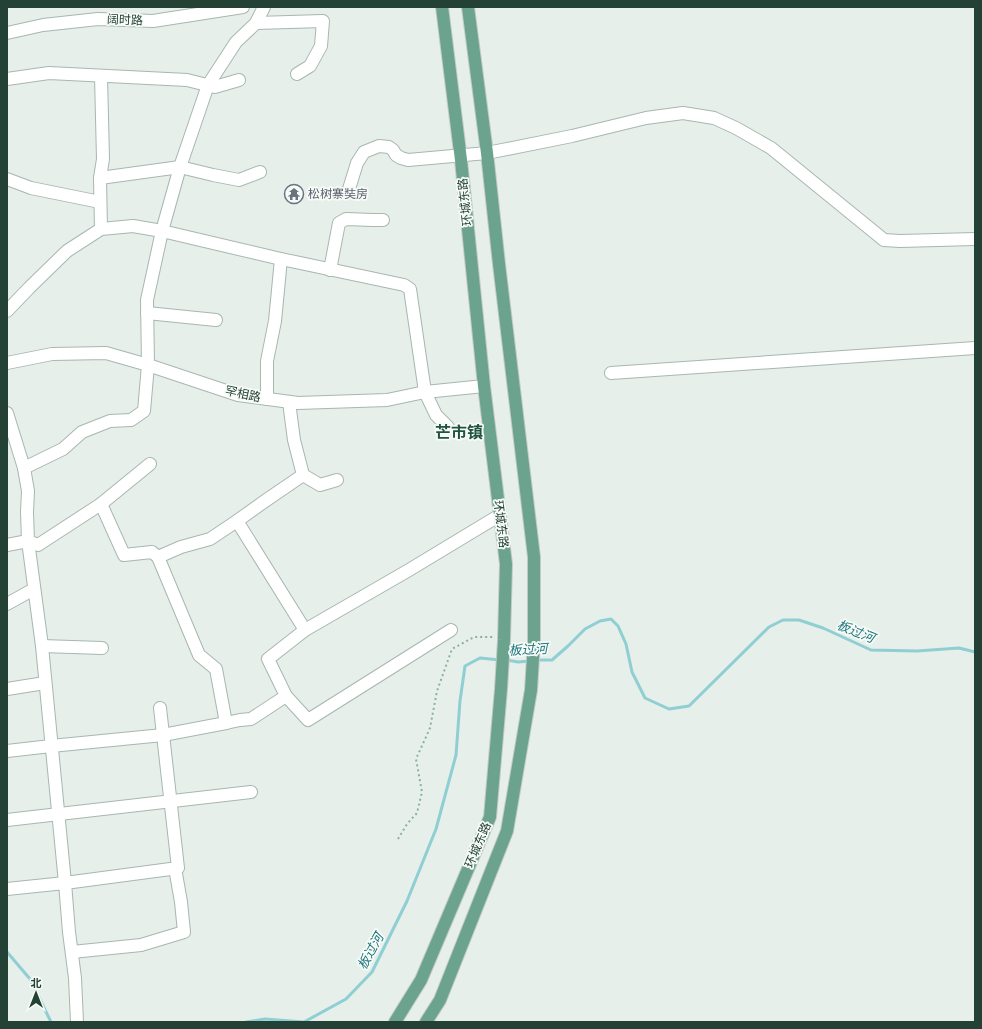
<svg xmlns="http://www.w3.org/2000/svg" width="982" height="1029" font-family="'Space Grotesk','Noto Sans SC',sans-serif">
  <rect width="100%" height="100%" fill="#e6efea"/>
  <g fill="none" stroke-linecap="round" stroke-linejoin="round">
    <g stroke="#8fced2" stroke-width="3">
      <path d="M506,660L518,662L530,661"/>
      <path d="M536,660H552L568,646L585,629L600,621L611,619L618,626L626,644L632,672L645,698L669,709L689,706L769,627L783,620H799L823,628L871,650L917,651L959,648L975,652"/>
      <path d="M7,952L30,979L51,1022"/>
      <path d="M246,1022L265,1019L304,1022L346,999L372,972L407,901L436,829L456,755L460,701L465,666L480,658L500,660"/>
    </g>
    <defs>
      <g id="minor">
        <path d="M256,23L323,21L321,46L310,66L297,74"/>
        <path d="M7,33L43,25L98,19L153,21L243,7"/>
        <path d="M101,76L103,159L100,178L101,229"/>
        <path d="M7,79L49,73L187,80L215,87L239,80"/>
        <path d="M100,178L180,167L213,175L239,180L260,172"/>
        <path d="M7,179L31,188L100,202"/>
        <path d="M349,189L357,163L364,152L379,146L389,147L393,150L396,155L401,158L408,160L487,153L572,136L646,118L683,113L714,118L736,128L771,148L884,240L900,241L975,239"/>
        <path d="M330,270L339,223L346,219L373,220H383"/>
        <path d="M7,311L29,288L67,251L101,229L133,226L162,231L281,259L404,285L410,289L425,392L436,415L448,427"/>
        <path d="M147,313L216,320"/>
        <path d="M7,363L52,354L106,353L148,365L238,395L298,403L387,400L425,392L484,386"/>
        <path d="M611,373L975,348"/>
        <path d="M267,399V361L275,321L281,259"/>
        <path d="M7,413L24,468L28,491L27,512L28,541L42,646L65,883L69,932L75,978L77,1022"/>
        <path d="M24,468L63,449L82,432L110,421L131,420L144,411L148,365L147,300L162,231L180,167L208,85L236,42L256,23L264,7"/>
        <path d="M303,475L320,485L337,480"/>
        <path d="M101,504L124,555L152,552L158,557L199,655L216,669L226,723"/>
        <path d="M237,521L305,630"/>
        <path d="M7,545L28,541L38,545L101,504L150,464"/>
        <path d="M158,557L181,547L210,539L237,521L265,501L303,475L294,440L289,402"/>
        <path d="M7,604L34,589"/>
        <path d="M451,630L308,720L286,696L268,659L305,630L409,570L500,515"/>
        <path d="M42,646L102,648"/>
        <path d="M7,689L45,683"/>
        <path d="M7,751L51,746L163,735L226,723L240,720L251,719L286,696"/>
        <path d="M7,820L251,792"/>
        <path d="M7,889L65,883L178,868L160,708"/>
        <path d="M72,952L141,945L184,932L181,902L175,868"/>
      </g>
      <g id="major">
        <path d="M395,1022L421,980L490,817L501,689L504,640L506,564L484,386L461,160L442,7"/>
        <path d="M426,1022L440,1000L507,831L531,690L534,642V557L499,264L487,153L468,7"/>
      </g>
    </defs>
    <use href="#minor" stroke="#a8b7b0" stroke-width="14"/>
    <use href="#major" stroke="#c2cac7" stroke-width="14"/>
    <path stroke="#87b2a0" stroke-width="2" stroke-dasharray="2 3" stroke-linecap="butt" d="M398,839L407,824L417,813L422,792L416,759L430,728L437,691L452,649L474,637H493"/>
    <use href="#minor" stroke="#fff" stroke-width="12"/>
    <use href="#major" stroke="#6ba38f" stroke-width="12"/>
  </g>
  <defs>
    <symbol id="temple-ring" viewBox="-11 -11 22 22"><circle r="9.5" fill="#f7fbf8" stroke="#6b7280" stroke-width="1.5"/><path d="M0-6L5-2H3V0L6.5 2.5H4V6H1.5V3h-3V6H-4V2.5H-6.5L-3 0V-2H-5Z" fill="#6b7280"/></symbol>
  </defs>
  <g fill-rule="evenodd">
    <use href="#temple-ring" x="283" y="183" width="22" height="22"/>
  </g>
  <g text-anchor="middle" stroke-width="3.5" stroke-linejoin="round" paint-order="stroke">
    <g font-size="12" fill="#244136" stroke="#f7fbf8">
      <text transform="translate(125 20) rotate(2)" y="4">阔时路</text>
      <text transform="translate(465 202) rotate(-96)" y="4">环城东路</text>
      <text transform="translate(243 394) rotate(12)" y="4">罕相路</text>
      <text transform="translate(501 524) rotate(83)" y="4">环城东路</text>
      <text transform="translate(478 845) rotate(-67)" y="4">环城东路</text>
    </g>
    <g font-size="12" fill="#5b616d" stroke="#f7fbf8" text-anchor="start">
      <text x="308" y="198">松树寨奘房</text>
    </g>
    <g font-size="13" font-style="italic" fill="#1e767d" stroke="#f7fbf8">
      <text transform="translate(856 631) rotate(22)" y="5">板过河</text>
      <text transform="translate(528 649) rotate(-3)" y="5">板过河</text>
      <text transform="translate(370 951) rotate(-61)" y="5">板过河</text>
    </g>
    <g font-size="16" font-weight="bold" fill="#205342" stroke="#f7fbf8">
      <text x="459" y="438">芒市镇</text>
    </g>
  </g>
  <rect width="982" height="1029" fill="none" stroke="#244136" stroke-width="16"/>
  <g transform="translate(36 993)" stroke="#f7fbf8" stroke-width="3" paint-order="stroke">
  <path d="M0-3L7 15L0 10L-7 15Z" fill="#244136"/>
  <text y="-6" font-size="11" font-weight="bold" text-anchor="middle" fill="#244136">北</text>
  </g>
</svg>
